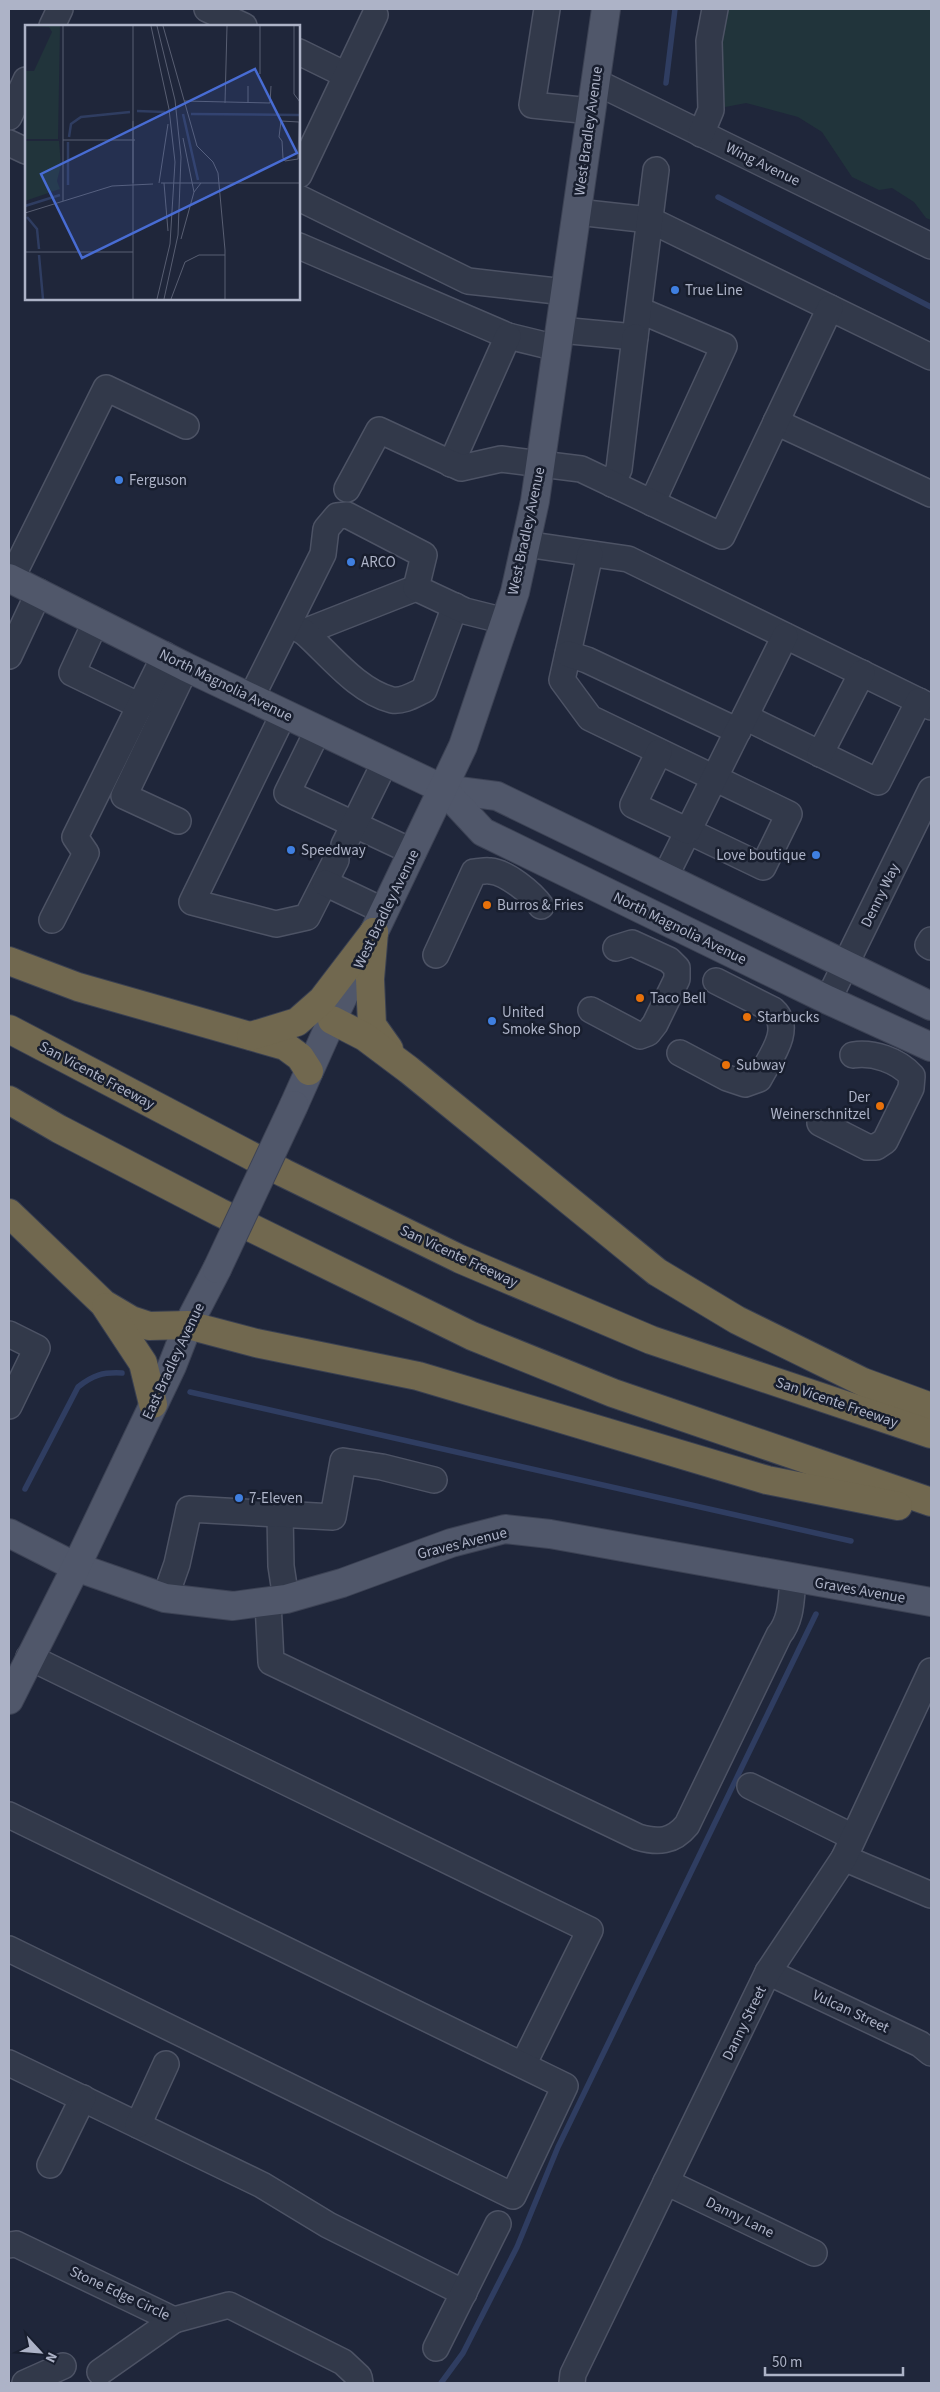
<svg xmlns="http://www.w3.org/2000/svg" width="940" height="2392" font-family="'Source Sans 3',sans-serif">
  <rect width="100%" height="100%" fill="#1f263a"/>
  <path fill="#21343b" d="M721,9H931V220L926,218L914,202L892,188L879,190L852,177L822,132L798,117L746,103L720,108Z"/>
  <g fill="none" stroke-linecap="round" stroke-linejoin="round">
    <g stroke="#2f3d61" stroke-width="5.5">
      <path d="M666,83L675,9"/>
      <path d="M718,197L931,307"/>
      <path d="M190,1392L851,1541"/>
      <path d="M25,1489L78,1387C93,1375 103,1372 122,1373"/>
      <path d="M441,2383L463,2353L517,2247L558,2147L816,1614"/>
    </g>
    <defs>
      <g id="minor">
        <path d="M207,9L244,26"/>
        <path d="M547,9L532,105L591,111"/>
        <path d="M52,26L60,9"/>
        <path d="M299,52L346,75"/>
        <path d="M596,82L931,246"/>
        <path d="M9,117L26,80"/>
        <path d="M701,134L711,110L709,41L715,9"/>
        <path d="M9,143L26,151"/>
        <path d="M299,175L375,15"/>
        <path d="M299,198L468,281L565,292"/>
        <path d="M577,212L650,220L931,357"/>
        <path d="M299,246L508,336L557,348"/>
        <path d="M639,310L724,346L652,503"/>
        <path d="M560,330L635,337L656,170"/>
        <path d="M776,422L931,494"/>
        <path d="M451,464L508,336"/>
        <path d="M612,484L619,469L635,337"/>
        <path d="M347,489L379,430L461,468L501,459L581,469L722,536L830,308"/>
        <path d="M525,544L628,559L931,707"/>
        <path d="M590,554L562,680L590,718L789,814L763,867L688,831L665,877"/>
        <path d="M11,579L106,388L186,426"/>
        <path d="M96,621L72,673L140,706"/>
        <path d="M291,625L304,632L416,588"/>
        <path d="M304,632C330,655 357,691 392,700C403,702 415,694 424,690L455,606"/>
        <path d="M568,654L587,660L738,731"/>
        <path d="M9,656L39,592"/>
        <path d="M251,698L323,554L326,529L337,516L347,515L424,555L416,588L465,611L505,621"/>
        <path d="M284,713L192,902L276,924L307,917L336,860"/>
        <path d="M745,717L878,782L919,701"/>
        <path d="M318,730L287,793L413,852"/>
        <path d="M659,752L633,805L688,831L785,636"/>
        <path d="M820,754L862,673"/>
        <path d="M178,821L124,796L186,667"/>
        <path d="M344,845L385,762"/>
        <path d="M325,883L384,911"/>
        <path d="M52,920L86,853L75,837L165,655"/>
        <path d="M931,940L928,945L931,947"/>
        <path d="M436,955L474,872C479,872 485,870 490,871C506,872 532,893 541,906"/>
        <path d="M828,1000L931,790"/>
        <path d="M591,1010L640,1036L648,1033L655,1024L677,979V968L669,960L632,943L616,948"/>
        <path d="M680,1053L727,1078L745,1084L759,1079C769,1059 794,1029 773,1010L716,981"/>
        <path d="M820,1123L867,1147H876L885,1141L911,1088L912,1076C898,1060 873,1052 853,1055"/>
        <path d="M9,1334L37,1348L9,1406"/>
        <path d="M280,1514L281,1566L286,1599"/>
        <path d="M165,1598L177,1564L189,1509L333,1517L343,1461L382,1467L434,1480"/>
        <path d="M268,1603L271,1662L638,1837C658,1843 673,1842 687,1825L779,1635C792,1619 791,1599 793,1579"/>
        <path d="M29,1657L590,1930L523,2065"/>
        <path d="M750,1786L853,1837"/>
        <path d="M9,1815L565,2086L513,2196L9,1949"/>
        <path d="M844,1858L931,1895"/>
        <path d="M768,1972L920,2044L931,2053"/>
        <path d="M9,2063L262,2185L328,2225L464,2293"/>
        <path d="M138,2125L166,2064"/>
        <path d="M50,2165L83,2098"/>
        <path d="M666,2182L814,2253"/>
        <path d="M9,2245L16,2244L174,2320L229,2305L343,2362L359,2377L360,2383"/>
        <path d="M436,2348L498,2224"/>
        <path d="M100,2372L174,2320"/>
        <path d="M25,2383L63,2366"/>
        <path d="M572,2383L573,2374L768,1972L844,1858L931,1671"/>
      </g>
      <g id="major">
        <path d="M9,578L186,667L443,789L497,796L931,1006"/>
        <path d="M443,789L483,832L828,1000L931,1047"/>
        <path d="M294,1105L332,1020L463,746L515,592L535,501L606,9"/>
        <path d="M9,1533L76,1567L165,1598L233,1606L286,1599L342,1583L451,1543L505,1529L550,1534L931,1602"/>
        <path d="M9,1700L76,1567L172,1366L188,1325L217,1269"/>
      </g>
      <g id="highway">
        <path d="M374,932L370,979L372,1025L389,1049"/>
        <path d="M9,961L78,987L285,1046L300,1057L309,1071"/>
        <path d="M332,1020L365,1037L409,1070L657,1272L737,1320L863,1382L931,1407"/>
        <path d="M9,1029L284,1173L460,1259L651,1340L931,1434"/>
        <path d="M251,1036L297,1022L322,1000L374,932"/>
        <path d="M9,1100L59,1129L219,1212L472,1336L613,1393L931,1502"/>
        <path d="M9,1213L104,1304L131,1320L149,1326L188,1325L256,1343L418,1376L767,1480L898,1506"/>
        <path d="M106,1307L143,1363L153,1404"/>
      </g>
    </defs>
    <use href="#minor" stroke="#4d5365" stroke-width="28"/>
    <use href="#major" stroke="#3c4254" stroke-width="30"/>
    <use href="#highway" stroke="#3a4051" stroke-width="30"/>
    <use href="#minor" stroke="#32394a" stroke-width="25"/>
    <use href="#major" stroke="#50576a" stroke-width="28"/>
    <use href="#highway" stroke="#71684f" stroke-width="28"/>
    <defs>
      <path id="major-bridge" d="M217,1269L294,1105"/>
    </defs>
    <use href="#major-bridge" stroke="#3c4254" stroke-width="30" stroke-linecap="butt"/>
    <use href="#major-bridge" stroke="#50576a" stroke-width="28"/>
  </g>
  <g fill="#3f7fe0" stroke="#181e2e" stroke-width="2">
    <circle cx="675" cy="290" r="5"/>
    <circle cx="119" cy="480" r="5"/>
    <circle cx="351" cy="562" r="5"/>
    <circle cx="291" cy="850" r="5"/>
    <circle cx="816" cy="855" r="5"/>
    <circle cx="492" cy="1021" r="5"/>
    <circle cx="239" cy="1498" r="5"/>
  </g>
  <g fill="#e8710a" stroke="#181e2e" stroke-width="2">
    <circle cx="487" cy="905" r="5"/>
    <circle cx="640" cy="998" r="5"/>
    <circle cx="747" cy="1017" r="5"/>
    <circle cx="726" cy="1065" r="5"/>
    <circle cx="880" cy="1106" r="5"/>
  </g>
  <g text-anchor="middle" stroke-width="5" stroke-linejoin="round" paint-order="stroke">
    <g font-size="15" fill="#adb3c7" stroke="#181e2e">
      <text transform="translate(588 131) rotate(-82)" y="5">West Bradley Avenue</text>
      <text transform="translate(763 164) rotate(26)" y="5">Wing Avenue</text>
      <text transform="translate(526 531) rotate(-78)" y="5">West Bradley Avenue</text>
      <text transform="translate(226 685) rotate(26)" y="5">North Magnolia Avenue</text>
      <text transform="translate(880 895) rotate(-64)" y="5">Denny Way</text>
      <text transform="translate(386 909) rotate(-64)" y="5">West Bradley Avenue</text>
      <text transform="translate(680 928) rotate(26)" y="5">North Magnolia Avenue</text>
      <text transform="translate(97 1075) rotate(28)" y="5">San Vicente Freeway</text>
      <text transform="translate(459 1256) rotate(25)" y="5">San Vicente Freeway</text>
      <text transform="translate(173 1361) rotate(-65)" y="5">East Bradley Avenue</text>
      <text transform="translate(837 1402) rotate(19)" y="5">San Vicente Freeway</text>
      <text transform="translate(462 1543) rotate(-14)" y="5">Graves Avenue</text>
      <text transform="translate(860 1590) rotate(10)" y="5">Graves Avenue</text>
      <text transform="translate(851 2011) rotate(25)" y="5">Vulcan Street</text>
      <text transform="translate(744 2023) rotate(-64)" y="5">Danny Street</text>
      <text transform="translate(740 2217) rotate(26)" y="5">Danny Lane</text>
      <text transform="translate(120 2293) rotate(25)" y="5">Stone Edge Circle</text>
    </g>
    <g font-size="15" fill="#adb3c7" stroke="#181e2e" text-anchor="start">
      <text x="685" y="295">True Line</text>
      <text x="129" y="485">Ferguson</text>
      <text x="361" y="567">ARCO</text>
      <text x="301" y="855">Speedway</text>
      <text x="806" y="860" text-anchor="end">Love boutique</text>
      <text x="497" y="910">Burros &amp; Fries</text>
      <text x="650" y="1003">Taco Bell</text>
      <text x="502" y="1017">United<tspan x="502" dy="17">Smoke Shop</tspan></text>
      <text x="757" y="1022">Starbucks</text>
      <text x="736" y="1070">Subway</text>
      <text x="870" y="1102" text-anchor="end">Der<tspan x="870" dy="17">Weinerschnitzel</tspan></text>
      <text x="249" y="1503">7-Eleven</text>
    </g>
  </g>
  <g transform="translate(25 25)">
    <rect width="275" height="275" fill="#1f263a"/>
    <path d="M0,1H35L33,114H0V46H9L27,7L24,2ZM0,116H34L36,140L32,156L35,164L0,176Z" fill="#21343b"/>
    <path fill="none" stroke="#2f3d61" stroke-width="2.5" d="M112,86L140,87M158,89L173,155M166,89L275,90M44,112L46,99L56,92L105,87M43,160V117M0,181L35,170M2,192L12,204L14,224M14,230L18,274"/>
    <path fill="none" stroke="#585e72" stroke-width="1" d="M38,1V176M108,1V158M126,1L144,84L150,137L145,219L132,274M132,1L150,75L156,132L153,210L139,274M138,1L172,121L188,137L193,148L200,225V230H174L160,237L146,274M235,1V49M269,1V69L275,77M223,61V78M159,76L245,78L246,61M200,78L202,1M256,96L274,97L273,134L260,136L258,133L257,116L254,112ZM158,113L169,167M38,115H110M134,158L143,99M136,158H275M139,158L143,206M0,188L87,161L128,159M156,214L169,167L176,158M0,227H108M108,274V96M200,274V230"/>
    <path fill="#486cd3" fill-opacity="0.15" stroke="#486cd3" stroke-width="2.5" d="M230,44L272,128L57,233L16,149Z"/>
    <rect width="275" height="275" fill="none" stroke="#adb3c7" stroke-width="2.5"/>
  </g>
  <rect width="940" height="2392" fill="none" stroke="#adb3c7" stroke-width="20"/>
  <g transform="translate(40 2352) rotate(116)" stroke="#181e2e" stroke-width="4" paint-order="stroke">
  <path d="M0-4L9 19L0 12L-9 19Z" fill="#adb3c7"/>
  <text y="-8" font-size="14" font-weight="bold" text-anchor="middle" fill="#adb3c7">N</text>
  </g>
  <path d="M765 2367v8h138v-8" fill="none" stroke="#adb3c7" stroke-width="2.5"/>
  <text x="772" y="2367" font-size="15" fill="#adb3c7" stroke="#181e2e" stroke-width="4" paint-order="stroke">50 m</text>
</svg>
